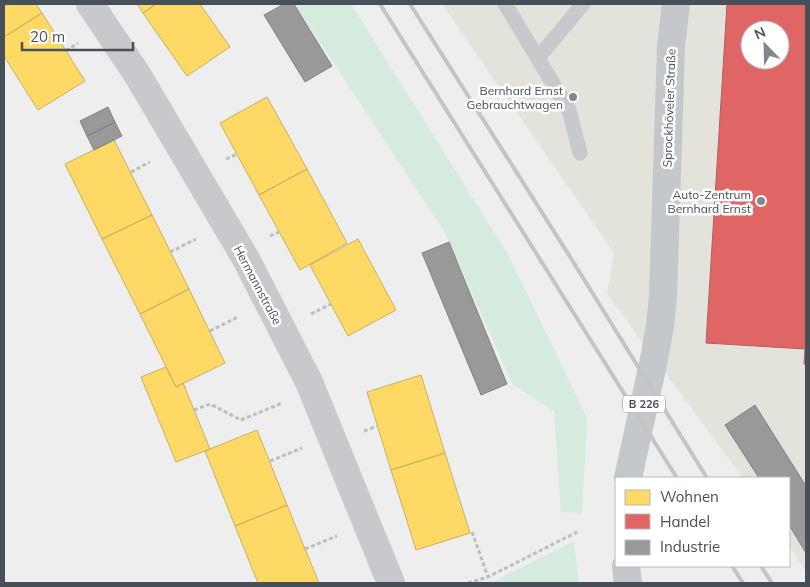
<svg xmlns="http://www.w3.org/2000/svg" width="810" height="587" font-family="Mulish,sans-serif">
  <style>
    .commercial { fill: #e3e2db; fill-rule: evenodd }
    .green { fill: #d5ebde }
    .homes { fill: #ffd966; stroke: #c8b062 }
    .shops { fill: #e06666; stroke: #b25f62; fill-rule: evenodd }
    .industry { fill: #999; stroke: #808386 }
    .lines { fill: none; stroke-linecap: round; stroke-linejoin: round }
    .path { stroke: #b7c1be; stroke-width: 3; stroke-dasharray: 4 2.5; stroke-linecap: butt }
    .service { stroke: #c8c9cc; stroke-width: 15 }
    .minor { stroke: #c8c9cc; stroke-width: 28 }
    .primary { stroke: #c5c8ca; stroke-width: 28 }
    .rail { stroke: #c3c4c6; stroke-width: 4 }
    .poi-dot { fill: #81878c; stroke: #fff; stroke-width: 2 }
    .labels { text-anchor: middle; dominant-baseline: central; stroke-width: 5; stroke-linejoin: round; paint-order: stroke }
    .shield { fill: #fff; stroke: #7e848a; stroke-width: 1 }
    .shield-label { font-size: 11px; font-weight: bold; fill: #474f58 }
    .poi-label { font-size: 12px; fill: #474f58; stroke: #fff; text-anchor: end }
    .street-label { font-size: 12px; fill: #474f58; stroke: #fff }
  </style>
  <rect width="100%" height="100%" fill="#eee"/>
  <path class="commercial" d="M442,4H806V572L789,545V478H743L638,336L607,294L614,253ZM750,30H780V60H750Z"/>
  <path class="green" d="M295,4H351L509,256L587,418L582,513L561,512L554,411L513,385L444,231Z
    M574,541L579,583H488H490Z"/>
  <path class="homes" d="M4,4H36L42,13L4,37Z
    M137,4H156L143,13Z
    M156,4H200L230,47L187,76L143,13Z
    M42,13L85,81L38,110L4,56V37Z
    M267,97L307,169L259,195L220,123Z
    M114,140L152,215L102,239L65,164Z
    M307,169L347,243L300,270L259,195Z
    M152,215L189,289L140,314L102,239Z
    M358,239L396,310L348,336L310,265Z
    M189,289L225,363L176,387L140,314Z
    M166,367L176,387L183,383L210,449L176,462L141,377Z
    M421,375L445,453L391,470L367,392Z
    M257,430L287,505L235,526L205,451Z
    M445,453L470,533L416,550L391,470Z
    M287,505L319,583H258L235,526Z"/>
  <path class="shops" d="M727,4H806V364H804L805,349L706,343ZM750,30H780V60H750Z"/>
  <path class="industry" d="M284,4H294L332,66L305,82L264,15Z
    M108,107L115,122L87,136L80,121Z
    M115,122L122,136L94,150L87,136Z
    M449,242L507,384L481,395L422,253Z
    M755,405L806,486V553L789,525V478H759L725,425Z"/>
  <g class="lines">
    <path class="path" d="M66,51L78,43
      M226,159L237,154
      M131,172L150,162
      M270,236L279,232
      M170,252L196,239
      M311,314L331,304
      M210,331L238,317
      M194,410L210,404L241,420L282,403
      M364,431L377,426
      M270,461L302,448
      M472,532L488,577
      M305,549L337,536
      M468,583L488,577L579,531"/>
    <path class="service" d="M505,4L569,110L580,153
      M538,58L583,4"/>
    <path class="minor" d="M90,4L137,74L246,259L309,382L391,583"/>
    <path class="primary" d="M628,478L653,364L660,326L663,297L671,46L676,4
      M626,566L628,583"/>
    <path class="rail" d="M380,4L677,478
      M410,4L572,260L707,478
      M732,566L743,583
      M761,566L772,583"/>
  </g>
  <g class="poi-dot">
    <circle cx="573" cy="97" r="5"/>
    <circle cx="761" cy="201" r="5"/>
  </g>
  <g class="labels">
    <rect class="shield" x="623" y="395.5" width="42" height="17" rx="4"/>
    <g class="shield-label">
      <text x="644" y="404">B 226</text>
    </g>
    <g class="poi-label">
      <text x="563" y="90">Bernhard Ernst<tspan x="563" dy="14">Gebrauchtwagen</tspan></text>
      <text x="751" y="194">Auto-Zentrum<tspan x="751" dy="14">Bernhard Ernst</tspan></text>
    </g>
    <g class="street-label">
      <text transform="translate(669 108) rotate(-88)">Sprockhöveler Straße</text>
      <text transform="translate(258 285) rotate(62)">Hermannstraße</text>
    </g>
  </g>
  <rect width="810" height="587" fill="none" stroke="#474f58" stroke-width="10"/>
  <rect x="615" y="477" width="175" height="90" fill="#ffffff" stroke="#b5b9bc"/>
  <rect x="625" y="490" width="25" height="15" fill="#ffd966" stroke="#b5b9bc"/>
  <text x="660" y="502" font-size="15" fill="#474f58">Wohnen</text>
  <rect x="625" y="514" width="25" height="15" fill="#e06666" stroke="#b5b9bc"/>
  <text x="660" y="527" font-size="15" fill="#474f58">Handel</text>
  <rect x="625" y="540" width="25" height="15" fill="#999999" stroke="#b5b9bc"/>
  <text x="660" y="552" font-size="15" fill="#474f58">Industrie</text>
  <g transform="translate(765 45) rotate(337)"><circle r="24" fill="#ffffff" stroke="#b5b9bc"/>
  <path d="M0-4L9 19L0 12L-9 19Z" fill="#81878c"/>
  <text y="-8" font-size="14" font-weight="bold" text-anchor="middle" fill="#474f58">N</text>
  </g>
  <path d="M22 42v8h111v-8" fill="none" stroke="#474f58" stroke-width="2.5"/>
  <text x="30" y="42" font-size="15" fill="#474f58" stroke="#ffffff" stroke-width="4" paint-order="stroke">20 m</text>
</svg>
